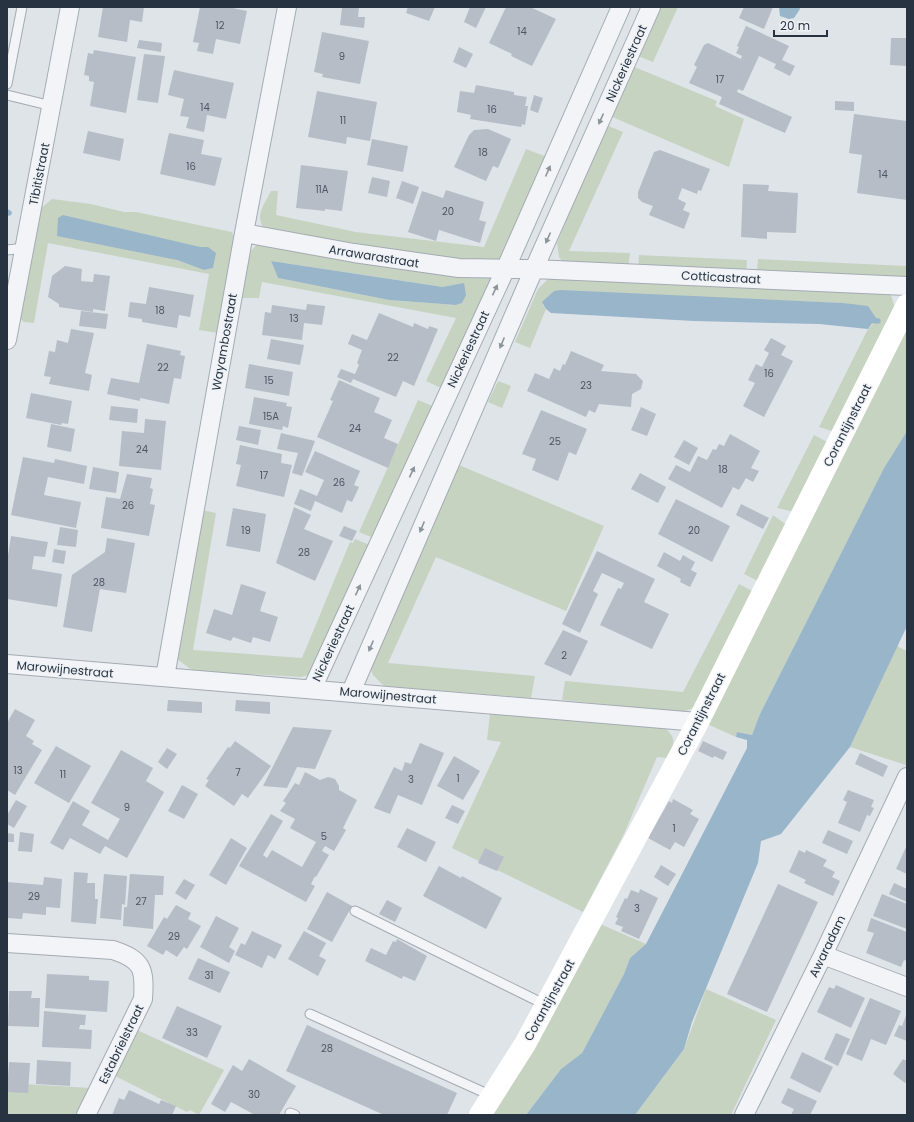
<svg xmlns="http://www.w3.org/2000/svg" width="914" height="1122" font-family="Poppins,sans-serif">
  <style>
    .green { fill: #c6d3c0; fill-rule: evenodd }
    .water { fill: #99b5ca }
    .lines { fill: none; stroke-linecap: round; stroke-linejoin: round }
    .stream { stroke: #99b5ca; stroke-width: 5.5 }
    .building { fill: #b6bdc6 }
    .lane-casing { stroke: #a4abb3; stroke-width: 11 }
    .street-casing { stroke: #a4abb3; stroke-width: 20 }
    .lane { stroke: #f2f4f7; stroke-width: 9 }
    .street { stroke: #f2f4f7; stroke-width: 18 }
    .secondary { stroke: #fff; stroke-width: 22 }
    .oneway { fill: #8c949c }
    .labels { text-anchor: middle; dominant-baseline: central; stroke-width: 3; stroke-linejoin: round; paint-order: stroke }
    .number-label { font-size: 10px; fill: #4b5662 }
    .street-label { font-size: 12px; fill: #273340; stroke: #eef2f6 }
  </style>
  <rect width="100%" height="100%" fill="#dfe4e9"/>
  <path class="green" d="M660,7H678L653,62L638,56Z
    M632,66L717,101L715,106L744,119L729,167L610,116Z
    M606,125L623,132L569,251L630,253L628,269L564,263L559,257L557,243Z
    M526,149L547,157L503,256L488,267L265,230C254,216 264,205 271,191H278L276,215L356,232L484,247Z
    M52,199L91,204L124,212H136L232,232L236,244L218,333L199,330L209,274L48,243L34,323L24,322L18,317L40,209ZM200,247H208L213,268L204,270L177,260Z
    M259,242L490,276L492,280L443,389L426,381L456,318L262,282L259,298H239L251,251ZM271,261L443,287L462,303L456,305L389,300L278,278Z
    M639,255L747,260L746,275L638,269Z
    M758,259L907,266V277L897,281L761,274L757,270Z
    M553,274L888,292L891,295L895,309L835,432L819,427L868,329L873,324L843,303L554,291L543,305L546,309L530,348L515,342L538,289Z
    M907,321V431L884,468L760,714L752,735L738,732L736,737L707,724Z
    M498,381L511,386L502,408L488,402Z
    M418,400L435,407L376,539L359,532Z
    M814,435L829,443L795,512L777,508Z
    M459,465L604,526L566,611L436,557L388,663L535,676L531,698L384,686L373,675L370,667Z
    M202,510L216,513L193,650L302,658L350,542L353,543L355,539L370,545L314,670L308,675L301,677L197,671L189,668L176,658Z
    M773,515L788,526L760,582L744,574Z
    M739,584L756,593L696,705L691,709L682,712L562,700L565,681L683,692Z
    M897,646L907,651L906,765L850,747Z
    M490,714L664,728C677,736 675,747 667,758L657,757L623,836L583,912L452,848L501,742L487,740Z
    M598,923L646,944L630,958L624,974L582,1053L561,1069L526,1115H487Z
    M706,989L776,1020L731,1115H635L684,1049Z
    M137,1030L224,1070L199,1115L190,1110L187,1112L113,1075Z
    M7,1083L91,1088L76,1115H7Z"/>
  <path class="water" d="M779,7H799L800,9L794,18L789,19L780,16Z
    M63,215L200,247H208L216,253L213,268L204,270L177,260L57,236L58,218Z
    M271,261L443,287L464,283L466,295L462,303L456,305L389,300L278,278Z
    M561,290L843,303L868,306L876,318L868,329L819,324L694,321L551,313L546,309L542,302L554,291Z
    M907,431V626L850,747L781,834L761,841L758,863L692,1022L684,1049L635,1115H526L561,1069L582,1053L624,974L630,958L646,944L747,748V740L736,737L737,732L752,735L760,714L884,468Z"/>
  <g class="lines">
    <path class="stream" d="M7,212L9,213
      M868,320L878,321"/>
  </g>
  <path class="building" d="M103,7H144L142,22L130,20L127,42L98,37Z
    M200,7H228L247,11L240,44L216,39L213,54L197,51L199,43L193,42Z
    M342,7H359L358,17H365L364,28L340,25Z
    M408,7H435L429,21L406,13Z
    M470,7H486L476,28L464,22Z
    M506,7H530L556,19L532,66L511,56L512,54L489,43Z
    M744,7H773L764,29L739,18Z
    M746,26L789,46L782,60L795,66L790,76L774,68L776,64L759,56L743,91L738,89L737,92L792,117L785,133L719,104L722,97L689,83L697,67L694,65L704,45L708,43L741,59L742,56L736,53L739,47L737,46Z
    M322,32L369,41L360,84L322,77L323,74L314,72Z
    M891,38H907V66L890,65Z
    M139,40L162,43L161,52L137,48Z
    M459,47L473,54L466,68L453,62Z
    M94,50L136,57L126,113L90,106L94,82L89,81V76L84,75L88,53L93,54Z
    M144,54L165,56L158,103L137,100Z
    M174,70L234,83L226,119L207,115L204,132L186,128L189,117L180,116L184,99L168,95Z
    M476,85L514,92V95L527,97L525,106H528L525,125L522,124L521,127L470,119L471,115L457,112L460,91L474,93Z
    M317,91L377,102L370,141L347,137L346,144L308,137Z
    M534,95L543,98L538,113L530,110Z
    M835,101L854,102V111L835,110Z
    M854,114L907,121V200L857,193L862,155L849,153Z
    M488,129L511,139L498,168L493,166L486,181L454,167L469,135L474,130Z
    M88,131L124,139L120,161L83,153Z
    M169,133L204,140L201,154L222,158L215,186L160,174Z
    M372,139L408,146L403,172L367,165Z
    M660,150L710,169L701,191L698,190L697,194L682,188L678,199L686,203L683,210L690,213L684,229L649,215L653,206L642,202L638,198V192L654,152Z
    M301,165L348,171L342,211L325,209V211L296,208Z
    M372,177L390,181L387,197L368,193Z
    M402,181L419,187L413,204L396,198Z
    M743,184L769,185L768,191L798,193L796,233L767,232V239L741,237Z
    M446,190L484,202L479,220L486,222L480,243L439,230L436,241L408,232L422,191L443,198Z
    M65,266L82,269L81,281L93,282L94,274L110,276L105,311L93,309V312L59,307V304L48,297L52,276Z
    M149,287L194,295L190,317L179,315L177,328L142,322V319L128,317L130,302L146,304Z
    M307,304L325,306L322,325L304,323L302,340L262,335L265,312L271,313L272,305L306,310Z
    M81,311L108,314L106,329L79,326Z
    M379,313L413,327L414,323L428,329L429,326L438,329L414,386L403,381L396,397L353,379L351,383L337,377L341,369L355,374L359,365L357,363L362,350L348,344L352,334L367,340Z
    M71,329L94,333L85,373L92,375L89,391L49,384L51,377L44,376L49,351L55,352L57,340L68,343Z
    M771,338L786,346L781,355L793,361L764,417L743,406L755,383L748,380L756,364L762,367L769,353L764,350Z
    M271,339L304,345L300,365L267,359Z
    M147,344L181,351L180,355L185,356L181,379L174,378L169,404L140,398V401L107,394L111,378L139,383Z
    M571,351L604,365L601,371L636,374L643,381L641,389L632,394L631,407L599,404L595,413L589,410L586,417L527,391L535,373L549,379L554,368L560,371L563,364L565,365Z
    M249,364L293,372L289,396L245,388Z
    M339,380L380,398L374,412L392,420L384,438L398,444L388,468L317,437L333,401L330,400Z
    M31,393L72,401L68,424L62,423L61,425L26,418Z
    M254,397L287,403L286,406L292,407L288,428L283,426L282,430L249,424Z
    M111,406L138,409L137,423L109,420Z
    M641,407L656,414L647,436L631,430Z
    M541,410L587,429L576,455L569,452L558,481L532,470L536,459L522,454Z
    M145,419L166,421L161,470L119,466L122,431L144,433Z
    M51,424L75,429L71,452L47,447Z
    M239,426L261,430L258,445L236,440Z
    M281,433L315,441L302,476L292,473L298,453L277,449Z
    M730,434L760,451L751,468L759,471L753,482L746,478L739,490L733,487L722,508L668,479L676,465L690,472L698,456L707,460L713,449L716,450L719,444L724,446Z
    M684,440L698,448L689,465L674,457Z
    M240,445L282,454L281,463L292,465L284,497L236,486L241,465L236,464Z
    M315,451L360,471L354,485L359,487L352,502L347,500L342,513L315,501L311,511L294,504L300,489L317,496L324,480L305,472Z
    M23,457L54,463L55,459L87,466L84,484L48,477L44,495L81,502L76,528L11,515Z
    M93,467L119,472L116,493L89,489Z
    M640,473L666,487L658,503L631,489Z
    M127,474L152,478L150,488L153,489L150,504L155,505L149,536L101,528L106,497L120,499Z
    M676,499L730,526L712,562L658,534Z
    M741,504L769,518L763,529L736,515Z
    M294,507L311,515L304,529L333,541L315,581L276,563Z
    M233,508L266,514L260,552L226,546Z
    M344,526L357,531L352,541L339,536Z
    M60,527L78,530L76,547L57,545Z
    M11,536L48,542L45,557L34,556L32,569L62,574L57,607L7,599V562Z
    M107,538L135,543L126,593L100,589L92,632L63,627L72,575L105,552Z
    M54,549L66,551L64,564L52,562Z
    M597,551L655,579L644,602L669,614L652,649L600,625L618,588L621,589L624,583L602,573L593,591L598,594L580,633L562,624Z
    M664,552L680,561L683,555L695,562L691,570L697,573L690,587L680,582L681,579L657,566Z
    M241,584L266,592L260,611L278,617L270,642L253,637L251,643L233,637L231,641L206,633L214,609L232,615Z
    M563,630L588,641L571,676L544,664Z
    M168,700L202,702V713L167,711Z
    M236,700L270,702V714L235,711Z
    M15,709L35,720L26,736L34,741L32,744L42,750L15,795L7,790V723Z
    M293,727L332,730L315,769L297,767L287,788L263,786Z
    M235,741L271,766L248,798L242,794L234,806L205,786L209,780L206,779L228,747L230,748Z
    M703,741L727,752L723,760L714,756L713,758L698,751Z
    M420,743L444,753L422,805L398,795L390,814L374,808L394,767L402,771L405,762L411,764Z
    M56,746L91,766L69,803L34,783Z
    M167,748L177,754L167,769L158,762Z
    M121,750L153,768L146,781L164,792L127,858L105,846L100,854L70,838L63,850L50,843L73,801L90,811L82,825L108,840L120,819L91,803Z
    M860,753L888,766L883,777L855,764Z
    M454,756L480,771L463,800L437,786Z
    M305,772L320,780L328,777L335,779L339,786V790L357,800L343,828L346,830L334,851L325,846L322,851L329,855L316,877L315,876L311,884L315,886L306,902L239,866L271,814L283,821L263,855L267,858L272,850L302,867L316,842L290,828L295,819L280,811L286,803L283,801L295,783L299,785Z
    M182,785L198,794L184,819L168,811Z
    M848,790L874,800L871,807L874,808L870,816L867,815L860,832L838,823L847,802L843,800Z
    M673,799L693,810L690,814L699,819L684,847L675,842L670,850L648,838L669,801L672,803Z
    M16,800L27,806L14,828L7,824V815Z
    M452,805L465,811L458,824L445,818Z
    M407,828L436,842L426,862L397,847Z
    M828,830L853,841L847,854L822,843Z
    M20,832L34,834L32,852L18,851Z
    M7,833L14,834V842H7Z
    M231,838L247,848L226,885L209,875Z
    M906,847H907V874L896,869Z
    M485,848L504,857L497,871L478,863Z
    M799,850L805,853L806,850L827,860L823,866L835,872L832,877L840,881L833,896L804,883L806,880L789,872Z
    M661,865L676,874L668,886L654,877Z
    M439,866L461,878L462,876L502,898L486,929L423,896Z
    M74,872L88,873L87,883H95V899H98L96,924L71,922Z
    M104,874L127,876L125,905L122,904L121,920L100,918Z
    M130,874L164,876L163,895H155L153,929L123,926L124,907H127Z
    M44,877L62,879L60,908L46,907V915L23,913L22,919L7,918V882L43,885Z
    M184,879L195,885L186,900L175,893Z
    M894,883L907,889V902L889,894Z
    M778,884L818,902L767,1012L727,994Z
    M640,889L658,898L639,939L621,931L623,927L615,924L618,918L616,917L625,898L627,899L631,890L639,893Z
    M327,892L352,906L332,942L307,929Z
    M882,894L907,904V929L873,916Z
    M387,900L402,908L395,922L379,914Z
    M176,905L191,913L188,919L201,926L187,949L184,947L177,957L166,950L163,955L147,946L164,917L167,919Z
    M216,916L239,928L229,947L235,951L229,963L200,947Z
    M871,918L907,932V961L904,960L901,967L866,953L874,933L867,931Z
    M252,931L282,945L275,959L268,955L262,968L235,955L241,943L245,945Z
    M304,931L326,943L319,956L326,960L318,976L288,959Z
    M397,939L427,956L415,981L403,976L402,979L365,961L371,948L386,955L393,941L396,942Z
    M198,958L230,972L220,993L188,979Z
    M47,974L89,976V980L109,981L107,1012L45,1008Z
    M836,985L865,998L851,1028L817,1012L829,987L834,989Z
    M9,991H32L31,998H40L39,1027L8,1026Z
    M870,998L901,1011L886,1045L871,1039L862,1061L846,1054Z
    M177,1006L222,1026L207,1058L162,1038Z
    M44,1011L86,1015L85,1025H80L79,1029L92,1030L91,1049L42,1047Z
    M907,1013V1041L894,1036L899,1025L902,1026Z
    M307,1025L457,1093L447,1115H384L286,1071Z
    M836,1033L850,1039L838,1066L824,1059Z
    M802,1052L833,1067L820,1093L790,1078Z
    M249,1059L296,1086L279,1115H255L231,1102L225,1112L211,1104L233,1065L242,1071Z
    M903,1059L907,1061V1080L905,1083L893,1074Z
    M37,1060L71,1062L70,1086L36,1084Z
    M9,1062L30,1063L28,1093L7,1092Z
    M788,1088L817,1101L810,1115H791L794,1109L781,1103Z
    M129,1090L159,1104L161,1100L176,1106L172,1115H112L119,1098L124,1100Z"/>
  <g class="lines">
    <g class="lane-casing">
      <path id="lane" d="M7,84L22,7
        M7,95L52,106
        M7,250L25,248
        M355,911L546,1005
        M310,1014L492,1096
        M290,1113L295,1115"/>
    </g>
    <g class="street-casing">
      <path id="street" d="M244,233L354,253L459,268L534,269L907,286
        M7,340L70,7
        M7,664L698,722
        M165,677L244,233L287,7
        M312,689L505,270L621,7
        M351,692L534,269L651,7
        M7,943L113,950C143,960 145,969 143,999L86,1115
        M823,955L907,987
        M744,1115L823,955L907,777"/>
    </g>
    <use href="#lane" class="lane"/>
    <use href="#street" class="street"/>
    <path class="secondary" d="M480,1115L525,1044L698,722L907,305"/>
  </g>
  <defs><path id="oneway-solid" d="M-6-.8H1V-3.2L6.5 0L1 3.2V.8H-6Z"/></defs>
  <g class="oneway">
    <use href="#oneway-solid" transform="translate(601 119) rotate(114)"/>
    <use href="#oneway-solid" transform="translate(548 171) rotate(-66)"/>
    <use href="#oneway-solid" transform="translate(548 238) rotate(114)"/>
    <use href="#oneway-solid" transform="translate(495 290) rotate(-65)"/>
    <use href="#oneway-solid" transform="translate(502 343) rotate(113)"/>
    <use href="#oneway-solid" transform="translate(412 472) rotate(-65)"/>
    <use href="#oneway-solid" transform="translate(422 527) rotate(113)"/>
    <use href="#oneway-solid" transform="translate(358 590) rotate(-65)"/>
    <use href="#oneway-solid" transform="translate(371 646) rotate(113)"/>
  </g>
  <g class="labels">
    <g class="number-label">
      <text x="220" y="25">12</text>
      <text x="522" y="31">14</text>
      <text x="342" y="56">9</text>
      <text x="720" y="79">17</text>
      <text x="205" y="107">14</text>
      <text x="492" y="109">16</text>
      <text x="343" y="120">11</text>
      <text x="483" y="152">18</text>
      <text x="191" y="166">16</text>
      <text x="883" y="174">14</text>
      <text x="322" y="189">11A</text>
      <text x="448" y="211">20</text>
      <text x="160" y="310">18</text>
      <text x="294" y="318">13</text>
      <text x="393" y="357">22</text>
      <text x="163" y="367">22</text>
      <text x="769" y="373">16</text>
      <text x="269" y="380">15</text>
      <text x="586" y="385">23</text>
      <text x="271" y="416">15A</text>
      <text x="355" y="428">24</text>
      <text x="555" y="441">25</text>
      <text x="142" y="449">24</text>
      <text x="723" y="469">18</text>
      <text x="264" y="475">17</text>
      <text x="339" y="482">26</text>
      <text x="128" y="505">26</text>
      <text x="246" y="530">19</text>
      <text x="694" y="530">20</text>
      <text x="304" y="552">28</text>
      <text x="99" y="582">28</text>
      <text x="564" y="655">2</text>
      <text x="18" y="770">13</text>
      <text x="238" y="772">7</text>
      <text x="63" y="774">11</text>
      <text x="458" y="778">1</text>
      <text x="411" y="779">3</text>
      <text x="127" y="807">9</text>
      <text x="674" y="828">1</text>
      <text x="324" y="836">5</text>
      <text x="34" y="896">29</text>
      <text x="141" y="901">27</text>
      <text x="637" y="908">3</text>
      <text x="174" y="936">29</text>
      <text x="209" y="975">31</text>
      <text x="192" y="1032">33</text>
      <text x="327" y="1048">28</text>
      <text x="254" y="1094">30</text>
    </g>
    <g class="street-label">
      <text transform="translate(626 63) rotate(-66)">Nickeriestraat</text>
      <text transform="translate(39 174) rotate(-79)">Tibitistraat</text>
      <text transform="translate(374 256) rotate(9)">Arrawarastraat</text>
      <text transform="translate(721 277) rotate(3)">Cotticastraat</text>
      <text transform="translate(224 342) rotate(-80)">Wayambostraat</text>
      <text transform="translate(468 349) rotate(-65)">Nickeriestraat</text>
      <text transform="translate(847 425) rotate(-63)">Corantijnstraat</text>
      <text transform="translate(333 643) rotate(-65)">Nickeriestraat</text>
      <text transform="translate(65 669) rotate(5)">Marowijnestraat</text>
      <text transform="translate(388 695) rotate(5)">Marowijnestraat</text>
      <text transform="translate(701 714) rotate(-63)">Corantijnstraat</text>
      <text transform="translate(827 946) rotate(-64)">Awaradam</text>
      <text transform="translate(549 1000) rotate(-61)">Corantijnstraat</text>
      <text transform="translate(121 1044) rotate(-64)">Estabrielstraat</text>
    </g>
  </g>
  <rect width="914" height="1122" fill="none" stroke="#273340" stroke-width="16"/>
  <path d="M774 30v6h53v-6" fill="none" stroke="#273340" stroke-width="2"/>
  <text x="780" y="30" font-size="12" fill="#273340" stroke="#eef2f6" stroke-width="3" paint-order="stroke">20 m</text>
</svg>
